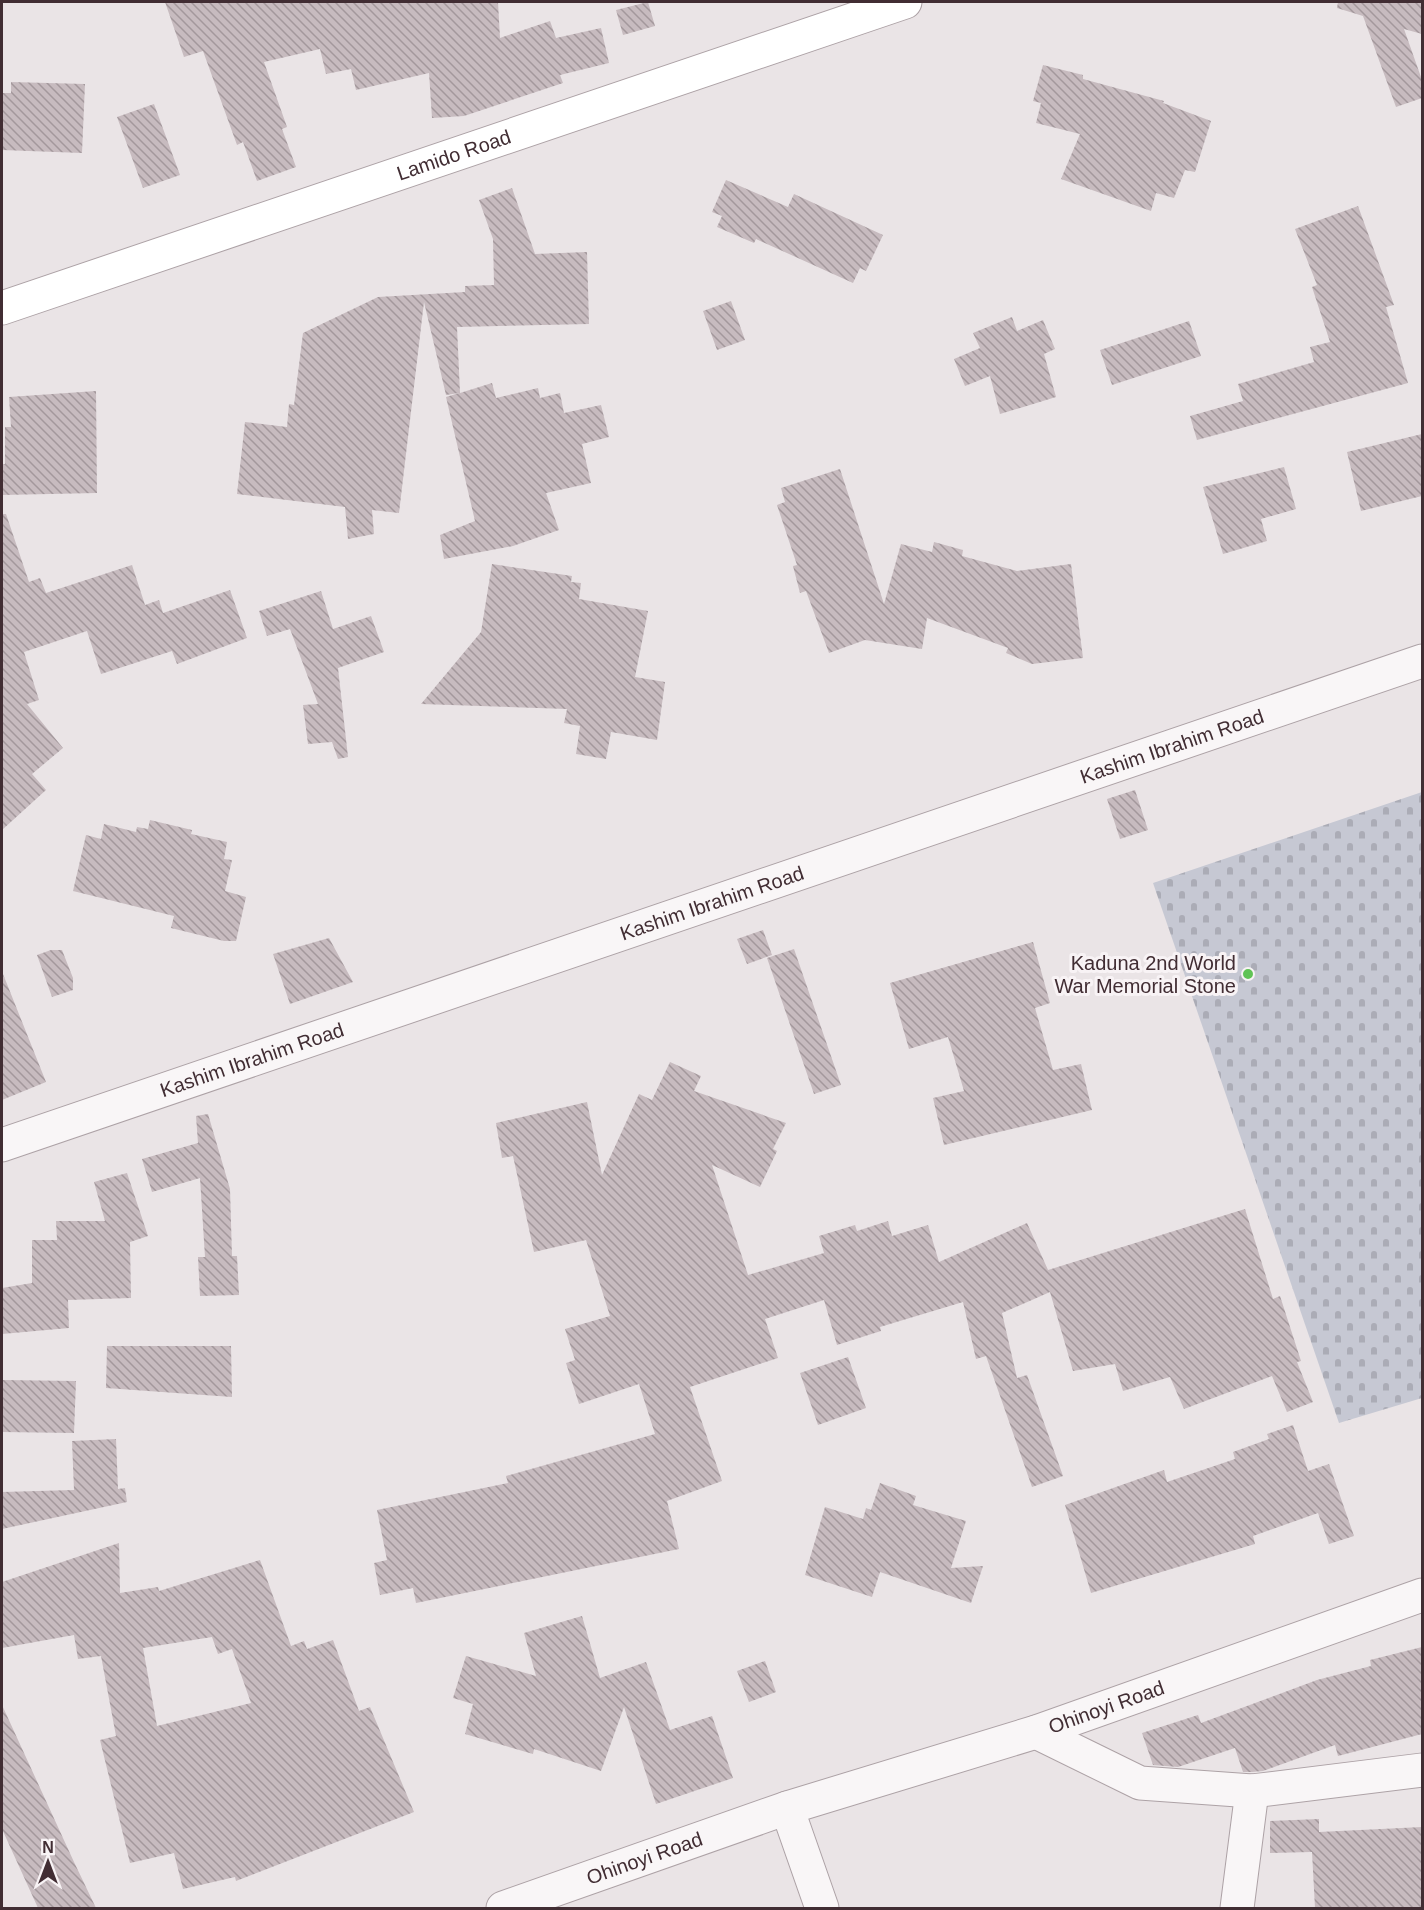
<svg xmlns="http://www.w3.org/2000/svg" width="1424" height="1910" font-family="Helvetica,sans-serif">
  <style>
    .cemetery { fill: url(#cemetery-stones) }
    .building { fill: url(#building-back-hatch); fill-rule: evenodd }
    .lines { fill: none; stroke-linecap: round; stroke-linejoin: round }
    .street-casing { stroke: #ada2a6; stroke-width: 35 }
    .secondary-casing { stroke: #ada2a6; stroke-width: 35 }
    .street { stroke: #f9f6f7; stroke-width: 33 }
    .secondary { stroke: #fff; stroke-width: 33 }
    .poi-dot { fill: #60c355; stroke: #f8f3f5; stroke-width: 2 }
    .labels { text-anchor: middle; dominant-baseline: central; stroke-width: 6; stroke-linejoin: round; paint-order: stroke }
    .street-label { font-size: 20px; fill: #412d33; stroke: #f8f3f5 }
    .poi-label { font-size: 20px; fill: #412d33; stroke: #f8f3f5; text-anchor: end }
  </style>
  <defs>
    <pattern id="cemetery-stones" width="16" height="16" patternUnits="userSpaceOnUse" patternTransform="scale(1.5)"><rect width="16" height="16" fill="#c6c8d3"/><path d="M2 7V4a2 2 0 0 1 4 0v3zM10 15v-3a2 2 0 0 1 4 0v3z" fill="#abacb6"/></pattern>
    <pattern id="building-back-hatch" width="6" height="6" patternUnits="userSpaceOnUse" patternTransform="scale(1.5)"><rect width="6" height="6" fill="#c7bbbf"/><path d="M-1 5l2 2M0 0l6 6M5-1l2 2" fill="none" stroke="#a3989c"/></pattern>
  </defs>
  <rect width="100%" height="100%" fill="#eae4e6"/>
  <path class="cemetery" d="M1422,792V1398L1339,1423L1153,883Z"/>
  <path class="building" d="M165,2H498L500,38L550,21L556,38L601,28L609,63L560,75L563,83L464,116L432,118L429,73L356,90L351,69L326,74L320,49L264,62L287,127L282,129L296,167L257,181L243,142L237,145L203,51L184,57Z
    M648,2L655,26L623,35L616,10Z
    M1338,2H1422V34L1404,29L1422,80V98L1396,107L1363,16L1337,8Z
    M1043,65L1083,75V79L1164,101L1163,103L1211,121L1195,172L1185,170L1174,198L1156,193L1151,211L1061,179L1080,134L1036,123L1041,103L1033,101Z
    M11,82L85,84L82,153L2,150V93H11Z
    M154,104L180,175L143,188L117,117Z
    M726,180L788,207L794,194L883,235L866,271L860,268L853,283L756,239L754,243L717,227L722,216L712,212Z
    M512,188L535,254L587,252L589,324L457,327L460,393L492,383L496,398L538,388L540,398L560,393L564,413L601,405L609,437L582,444L591,483L546,493L559,530L513,546L444,559L440,535L475,521L446,397L459,393L446,395L424,302L399,513L372,510L374,534L348,539L345,507L237,494L245,422L287,427L289,404L294,405L303,333L378,297L465,292V286L494,285L493,239L479,200Z
    M1358,206L1394,305L1386,307L1408,383L1197,440L1190,416L1243,401L1238,384L1314,362L1310,347L1330,342L1312,287L1317,285L1295,229Z
    M731,301L745,340L717,350L703,311Z
    M1012,317L1017,331L1043,320L1055,349L1044,354L1056,397L1000,414L990,376L965,386L954,359L980,348L973,333Z
    M1189,321L1201,356L1112,385L1100,350Z
    M96,391L97,493L2,495V464H5V427H11L9,397Z
    M1422,434V496L1361,511L1347,452Z
    M1284,467L1296,509L1261,519L1267,541L1223,554L1203,487Z
    M840,469L884,604L901,544L932,552L934,542L963,550L962,556L1017,571L1071,564L1083,658L1032,664L1006,653L1008,648L927,618L922,649L865,640L829,653L806,591L800,593L793,566L797,565L777,505L785,502L781,488Z
    M2,514H6L29,582L40,578L46,593L132,565L145,605L159,600L163,613L230,590L247,638L177,664L172,651L101,674L87,631L24,652L39,700L27,704L63,748L32,774L46,790L2,830Z
    M492,564L572,576L571,582L581,583L579,599L648,611L635,677L665,682L657,740L611,732L606,759L576,754L580,726L564,723L567,709L421,704L481,632Z
    M321,591L333,629L371,616L384,652L338,668L348,757L338,759L332,742L308,744L303,705L318,704L290,629L267,636L259,611Z
    M1135,790L1148,830L1120,839L1107,799Z
    M150,820L192,830L191,834L227,842L224,859L232,860L225,891L246,897L236,941H224L171,928L174,916L73,891L86,835L101,839L104,824L136,832L137,827L148,829Z
    M763,930L772,955L747,964L737,939Z
    M329,938L353,982L290,1004L273,954Z
    M1033,942L1050,1003L1035,1008L1053,1070L1081,1064L1092,1110L944,1145L933,1098L964,1091L948,1037L909,1049L890,983Z
    M794,949L841,1085L814,1094L767,958Z
    M51,950H62L73,978V990L52,997L37,955Z
    M3,974L46,1082L2,1100V975Z
    M670,1062L701,1076L694,1091L786,1123L773,1149L777,1151L760,1187L712,1165L748,1275L824,1253L819,1236L855,1225L857,1231L888,1221L892,1236L928,1225L939,1262L1027,1223L1048,1270L1245,1209L1273,1299L1280,1296L1301,1361L1297,1362L1313,1402L1287,1412L1272,1376L1184,1409L1170,1377L1123,1391L1115,1364L1073,1371L1050,1292L1002,1313L1017,1378L1027,1375L1063,1476L1032,1487L986,1356L976,1359L963,1302L880,1327L881,1331L837,1345L824,1300L765,1319L778,1358L690,1387L722,1481L667,1501L679,1549L416,1603L413,1588L380,1595L374,1563L387,1560L377,1510L508,1483L506,1476L655,1434L639,1384L579,1404L566,1363L575,1360L565,1329L610,1316L586,1240L534,1252L513,1156L502,1158L496,1123L587,1102L602,1175L639,1094L652,1100Z
    M208,1114L230,1189L232,1256H237L239,1295L200,1296L198,1257H205L200,1178L152,1192L142,1159L198,1143L196,1116Z
    M127,1173L148,1236L130,1242L131,1298L68,1300L69,1328L2,1334V1288L32,1283V1240H57L56,1221H105L94,1182Z
    M107,1346H231L232,1397L106,1388Z
    M848,1357L866,1408L818,1425L800,1373Z
    M2,1380L76,1381L74,1433L2,1432Z
    M1293,1425L1308,1471L1329,1464L1354,1536L1329,1544L1318,1513L1253,1536L1255,1544L1091,1593L1065,1505L1164,1470L1167,1482L1235,1459L1233,1452L1269,1439L1267,1434Z
    M116,1439L118,1489L125,1488L127,1502L2,1529V1492L74,1490L72,1441Z
    M880,1483L916,1496L913,1505L966,1521L951,1568L983,1566L971,1603L880,1572L872,1597L805,1575L825,1507L863,1519L866,1508L871,1510Z
    M119,1543L120,1593L158,1587L159,1591L260,1560L291,1646L304,1641L307,1649L333,1640L359,1711L370,1707L414,1812L236,1881L235,1877L183,1889L174,1853L130,1863L100,1740L116,1736L101,1656L78,1659L74,1635L2,1648V1582ZM212,1637L218,1654L232,1649L251,1703L157,1726L143,1648Z
    M582,1616L600,1678L646,1662L670,1730L712,1716L733,1778L656,1804L624,1707L601,1771L534,1749L533,1754L465,1734L473,1704L453,1698L466,1656L536,1676L524,1633Z
    M1422,1647V1734L1338,1756L1335,1745L1263,1771L1252,1772H1243L1235,1748L1178,1767L1153,1765L1142,1733L1198,1715L1201,1723L1317,1680L1371,1666L1370,1660Z
    M765,1661L776,1692L749,1702L737,1671Z
    M2,1705L74,1862L96,1908H38L2,1829Z
    M1319,1819V1832L1422,1827V1908H1315L1312,1852L1270,1853V1821Z"/>
  <g class="lines">
    <g class="street-casing">
      <g id="street">
        <path id="s1" d="M2,1145L1422,661"/>
        <path d="M1036,1732L1140,1783L1252,1791L1422,1770"/>
        <path d="M787,1808L822,1908"/>
        <path id="s2" d="M503,1908L787,1808L1036,1732L1422,1595"/>
        <path d="M1237,1908L1252,1791"/>
      </g>
    </g>
    <g class="secondary-casing">
      <g id="secondary">
        <path id="s3" d="M2,308L905,2"/>
      </g>
    </g>
    <use href="#street" class="street"/>
    <use href="#secondary" class="secondary"/>
  </g>
  <circle class="poi-dot" cx="1248" cy="974" r="6"/>
  <g class="labels">
    <g class="street-label">
      <text stroke="none"><textPath href="#s3" startOffset="477">Lamido Road</textPath></text>
      <text stroke="none"><textPath href="#s1" startOffset="1236">Kashim Ibrahim Road</textPath></text>
      <text stroke="none"><textPath href="#s1" startOffset="750">Kashim Ibrahim Road</textPath></text>
      <text stroke="none"><textPath href="#s1" startOffset="264">Kashim Ibrahim Road</textPath></text>
      <text stroke="none"><textPath href="#s2" startOffset="636">Ohinoyi Road</textPath></text>
      <text stroke="none"><textPath href="#s2" startOffset="150">Ohinoyi Road</textPath></text>
    </g>
    <g class="poi-label">
      <text x="1236" y="963">Kaduna 2nd World<tspan x="1236" dy="23">War Memorial Stone</tspan></text>
    </g>
  </g>
  <rect width="1424" height="1910" fill="none" stroke="#412d33" stroke-width="6"/>
  <g transform="translate(48 1862)" stroke="#f8f3f5" stroke-width="4.5" paint-order="stroke">
  <path d="M0-4.5L10 22L0 15L-10 22Z" fill="#412d33"/>
  <text y="-9" font-size="16" font-weight="bold" text-anchor="middle" fill="#412d33">N</text>
  </g>
</svg>
